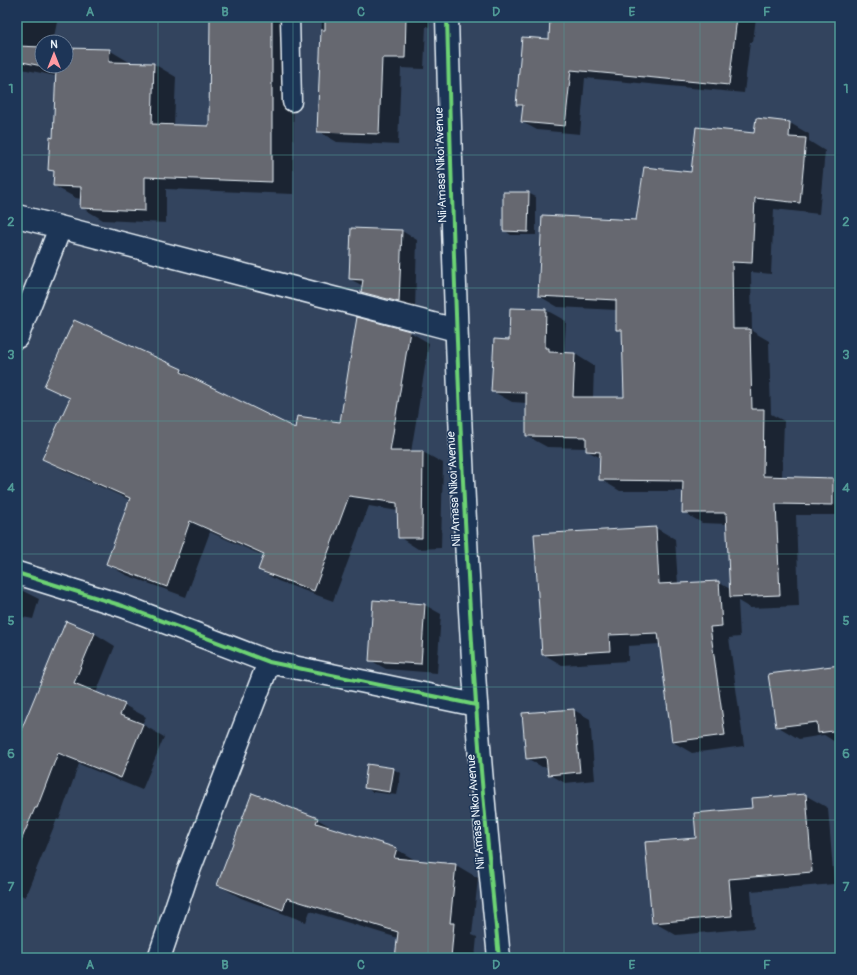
<svg xmlns="http://www.w3.org/2000/svg" width="857" height="975" font-family="Pangolin,sans-serif">
  <style>
    .shadow { fill: #0007 }
    .building { fill: #666870; stroke: #e8f1f8 }
    .lines { fill: none; stroke-linecap: round; stroke-linejoin: round }
    .service-casing { stroke: #e8f1f8; stroke-width: 21 }
    .minor-casing { stroke: #e8f1f8; stroke-width: 25 }
    .tertiary-casing { stroke: #e8f1f8; stroke-width: 25 }
    .service { stroke: #1d3557; stroke-width: 18 }
    .minor { stroke: #1d3557; stroke-width: 22 }
    .tertiary { stroke: #1d3557; stroke-width: 22 }
    .cycleway-casing { stroke: #1d3557; stroke-width: 6 }
    .cycleway { stroke: #6cd273; stroke-width: 4 }
    .grid { fill: none; stroke: #509b97; stroke-width: 1; stroke-opacity: 0.55 }
    .labels { text-anchor: middle; dominant-baseline: central; stroke-width: 3; stroke-linejoin: round; paint-order: stroke }
    .street-label { font-size: 12px; fill: #e8f1f8; stroke: #1d3557 }
    .neatline { fill: none; stroke: #509b97; stroke-width: 1.5 }
    .grid-label { font-size: 13px; text-anchor: middle; font-weight: bold; fill: #509b97 }
  </style>
  <rect width="100%" height="100%" fill="#33445e"/>
  <filter id="ink" filterUnits="userSpaceOnUse"><feTurbulence type="fractalNoise" baseFrequency=".025" numOctaves="2"/><feDisplacementMap in="SourceGraphic" scale="8" xChannelSelector="R" yChannelSelector="G"/><feConvolveMatrix kernelMatrix="1 2 1 2 8 2 1 2 1" color-interpolation-filters="sRGB"/></filter>
  <g filter="url(#ink)">
    <path class="shadow" d="M17,17H58L53,42H42V66H66V49L109,50L131,63L154,64L176,77L174,126L210,127L211,17H294L293,194L166,189V223L103,220L81,207L82,199L76,198L54,186L55,173L50,169L54,139L56,76L17,68Z
      M322,17H430L429,27L426,26L424,69L401,68L398,145L337,142L318,131Z
      M617,17H756L753,42H750L744,93L585,78L580,134L537,130L522,122L523,108L517,104L582,44Z
      M757,119L790,123L809,134V141L825,151L819,214L774,209L771,274L751,272L752,331L769,341L771,414L784,421L782,477L833,479L840,483V515H796L799,606L750,608L738,601L740,637L729,638L744,746L692,753L673,742L660,644L628,646V661L562,665L543,654L656,528L675,539L678,584L718,582L730,589L728,524L702,523L683,512V491H620L600,479L601,458L587,451V448L547,447L527,436V403L512,402L492,391L510,341L511,309L546,310L566,321L564,354H575L594,366L593,398H625L623,333L617,329V310L558,307L539,296L637,221L692,173L755,134Z
      M528,193L536,197V235H511L504,230Z
      M402,231L417,240L415,311L378,301L362,292L363,286L350,279Z
      M410,332L429,343L411,452H423L443,463L441,548L418,549L399,537L398,511L369,506L333,601L278,581L259,570L264,556L210,532L186,597L126,575L107,564L130,500L63,470L44,459L71,399L46,385L181,370L201,381L200,383L296,429L341,424Z
      M17,588L39,599L33,619L17,616Z
      M374,601L425,605L441,614L437,673L386,669L370,660Z
      M94,633L115,646L96,693L124,705L146,717L142,724L164,737L142,790L79,764L59,820L57,819L25,897L17,893V742Z
      M840,666V745L824,735L799,739L777,726Z
      M574,710L590,719L595,780L565,783L549,774L548,767H542L527,758L523,714Z
      M393,769L401,773L397,795L372,792L365,787Z
      M805,795L828,808L834,884L751,891L754,928L676,935L653,922L697,839L753,809Z
      M317,819L338,831L396,849L417,861L456,865L478,878L472,935L477,937L475,958H396L398,938L310,911L306,922L241,898L218,885Z"/>
    <path class="building" d="M210,17H272V182L145,177V211L80,208L81,187L53,186L54,171L48,170L50,137L53,138L56,69L43,66H66V48L110,49L109,62L154,63L152,124L209,126Z
      M325,17L406,18L405,58H382L379,134L317,132L321,30H325Z
      M550,17H737L729,85L571,70L565,126L521,122L523,105H516L522,37L549,39Z
      M17,46L42,47V66L17,61Z
      M756,118L790,122L789,137L806,138L800,203L755,198L752,263L732,262L733,329H750L752,409H764L763,476L833,478V505L776,504L780,595L730,597L726,513H682L683,481L599,480L600,452L586,451V437L526,436V393L491,392L494,339L509,340L510,308L546,309L545,348H549V352L575,353L573,397H624L622,330H616V300L538,296L542,215L636,220L644,167L691,172L696,127L754,133Z
      M503,192H529L528,232L503,231Z
      M351,228L402,230L399,302L361,292L363,280L349,279Z
      M357,317L410,331L390,451H423L422,538H398L397,503L349,496L314,591L258,570L264,554L190,521L167,587L106,564L130,498L42,459L70,398L44,386L74,320L182,369L181,372L295,428L297,416L340,422Z
      M656,527L659,584L719,581L722,626L710,627L725,735L672,742L658,633L609,635L610,651L542,655L534,534Z
      M373,600L425,604L421,664L369,661Z
      M66,621L95,633L74,683L125,704L120,715L143,724L121,778L58,753L37,808H35L17,850V740Z
      M840,665V730L818,733L817,722L776,727L768,674Z
      M574,709L580,772L548,775L546,757L526,759L522,713Z
      M367,764L394,768L390,792L364,788Z
      M252,793L318,818L316,823L397,848L394,858L456,864L450,923H454L451,958H395L398,932L287,898L283,910L217,885Z
      M806,794L812,872L729,879L732,916L652,923L645,842L696,838L694,813L752,808L751,798Z"/>
    <g class="lines">
      <g class="service-casing">
        <path id="service" d="M290,17L292,102"/>
      </g>
      <g class="minor-casing">
        <path id="minor" d="M17,216L456,330
          M17,337L60,228
          M17,573L123,606L269,662L476,705
          M159,958L186,878L269,662"/>
      </g>
      <g class="tertiary-casing">
        <path id="tertiary" d="M447,17C453,246 460,475 476,703C481,788 491,873 499,958"/>
      </g>
      <use href="#service" class="service"/>
      <use href="#minor" class="minor"/>
      <use href="#tertiary" class="tertiary"/>
      <g class="cycleway-casing">
        <path id="cycleway" d="M447,17C453,246 460,475 476,703C481,788 491,873 499,958
          M17,573L123,606L269,662L476,705"/>
      </g>
      <use href="#cycleway" class="cycleway"/>
    </g>
  </g>
  <path class="grid" d="M158,17V958M293,17V958M428,17V958M564,17V958M700,17V958M17,155H840M17,288H840M17,421H840M17,554H840M17,687H840M17,820H840"/>
  <g class="labels">
    <g class="street-label">
      <text transform="translate(441 165) rotate(-92)">Nii Amasa Nikoi Avenue</text>
      <text transform="translate(454 489) rotate(-93)">Nii Amasa Nikoi Avenue</text>
      <text transform="translate(476 812) rotate(-95)">Nii Amasa Nikoi Avenue</text>
    </g>
  </g>
  <rect width="857" height="975" fill="none" stroke="#1d3557" stroke-width="44"/>
  <g transform="translate(54 54)"><circle r="19" fill="#1d3557" stroke="#6e8097"/>
  <path d="M0-3L7 15L0 10L-7 15Z" fill="#ff9aa2"/>
  <text y="-6" font-size="11" font-weight="bold" text-anchor="middle" fill="#e8f1f8">N</text>
  </g>
  <rect x="22" y="22" width="813" height="931" class="neatline"/>
  <g class="grid-label">
    <text x="90" y="16">A</text>
    <text x="225" y="16">B</text>
    <text x="361" y="16">C</text>
    <text x="496" y="16">D</text>
    <text x="632" y="16">E</text>
    <text x="767" y="16">F</text>
    <text x="11" y="93">1</text>
    <text x="846" y="93">1</text>
    <text x="11" y="226">2</text>
    <text x="846" y="226">2</text>
    <text x="11" y="359">3</text>
    <text x="846" y="359">3</text>
    <text x="11" y="492">4</text>
    <text x="846" y="492">4</text>
    <text x="11" y="625">5</text>
    <text x="846" y="625">5</text>
    <text x="11" y="758">6</text>
    <text x="846" y="758">6</text>
    <text x="11" y="891">7</text>
    <text x="846" y="891">7</text>
    <text x="90" y="969">A</text>
    <text x="225" y="969">B</text>
    <text x="361" y="969">C</text>
    <text x="496" y="969">D</text>
    <text x="632" y="969">E</text>
    <text x="767" y="969">F</text>
  </g>
</svg>
